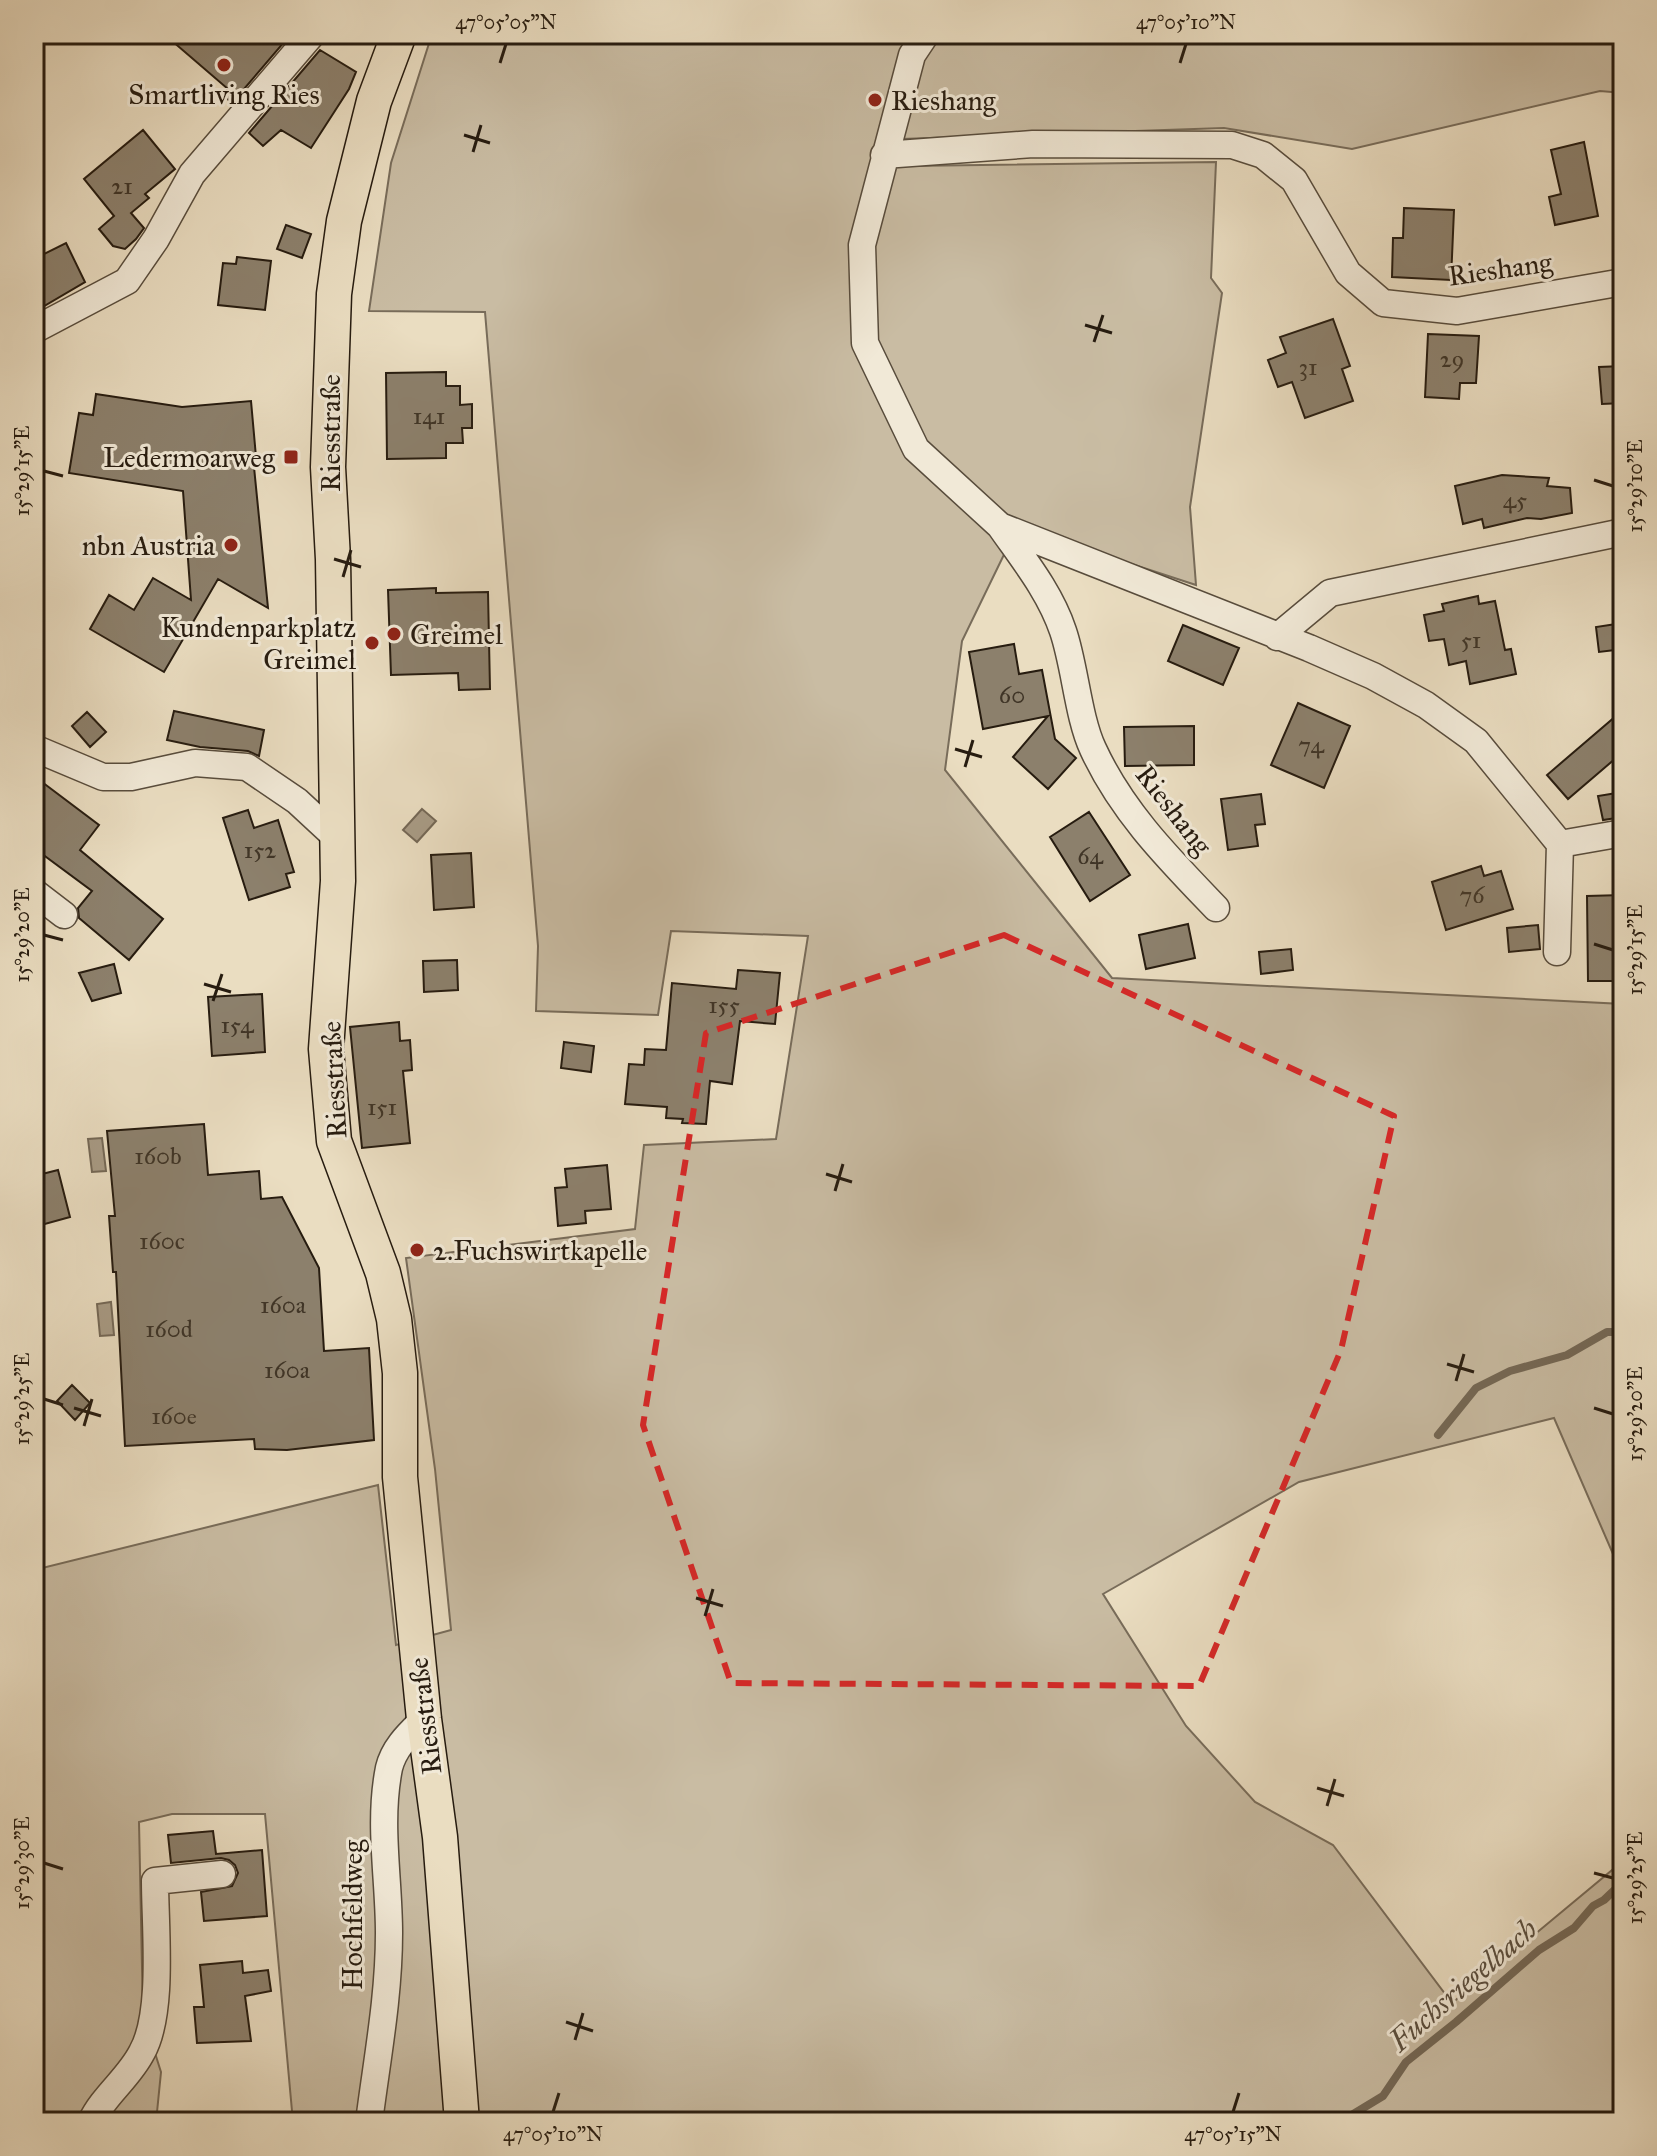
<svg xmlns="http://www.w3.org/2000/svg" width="1657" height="2156" font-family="'IM FELL Great Primer',serif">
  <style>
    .green { fill: #c9bca3; stroke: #786c5a; stroke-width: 2 }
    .water { fill: #a89b85; stroke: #746856; stroke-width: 2 }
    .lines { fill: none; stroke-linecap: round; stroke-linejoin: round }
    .stream { stroke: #746856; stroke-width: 8 }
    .building { fill: #8c806c; stroke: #271c10; stroke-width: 2 }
    .minor-casing { stroke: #584c3c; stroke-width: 29 }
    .major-casing { stroke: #271c10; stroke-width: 37 }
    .minor { stroke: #f1e9d7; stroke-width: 26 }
    .major { stroke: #eaddc1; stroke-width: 34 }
    .marked { fill: none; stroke: #d62828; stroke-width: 6; stroke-dasharray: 16 10; stroke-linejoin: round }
    .ticks { fill: none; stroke: #271c10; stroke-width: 3 }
    .poi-dot { fill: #8f2418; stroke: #f1e9d7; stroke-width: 3 }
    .labels { text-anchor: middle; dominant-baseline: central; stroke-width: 6; stroke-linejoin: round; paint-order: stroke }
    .number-label { font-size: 24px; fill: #403527 }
    .poi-label { font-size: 28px; fill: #271c10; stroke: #f1e9d7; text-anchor: start }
    .street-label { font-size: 28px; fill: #271c10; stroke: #f1e9d7 }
    .water-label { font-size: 30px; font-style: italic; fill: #5b4f3f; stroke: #f1e9d7 }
    .neatline { fill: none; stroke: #271c10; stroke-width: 3 }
    .ticks-label { font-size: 20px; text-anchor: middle; fill: #271c10 }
  </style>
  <rect width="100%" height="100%" fill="#eaddc1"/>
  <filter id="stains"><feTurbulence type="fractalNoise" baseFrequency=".0025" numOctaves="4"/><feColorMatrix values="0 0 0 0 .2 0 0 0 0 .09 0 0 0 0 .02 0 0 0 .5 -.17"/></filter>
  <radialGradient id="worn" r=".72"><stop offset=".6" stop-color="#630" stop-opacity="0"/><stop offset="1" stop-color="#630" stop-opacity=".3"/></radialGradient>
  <path class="green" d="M432,34H1623V93L1600,91L1352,149L1224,128L902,139L910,166L1216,162L1211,278L1222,293L1190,507L1196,585L1110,557L1014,534L962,641L945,770L1112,978L1623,1004V1577L1554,1418L1299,1482L1103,1594L1186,1726L1255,1802L1333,1845L1452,2003L1623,1861V2122H293L265,1814H172L139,1822L143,2015L161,2072L156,2122H34V1570L378,1485L396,1645L451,1630L435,1469L406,1258L635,1229L644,1145L776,1139L808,936L671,931L658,1015L536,1011L538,946L485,312L369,311L391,163Z"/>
  <path class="water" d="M422,809L436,821L417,842L403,830Z
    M102,1138L106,1171L92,1172L88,1139Z
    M111,1302L114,1335L100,1336L97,1304Z"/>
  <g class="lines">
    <path class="stream" d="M1438,1435L1476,1388L1510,1371L1567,1355L1607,1332H1623
      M1335,2122L1350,2116L1383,2096L1406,2062L1456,2022L1539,1950L1574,1928L1593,1906L1604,1900L1623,1882"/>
  </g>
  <path class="building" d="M164,34H291L232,103L223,95L228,89Z
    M320,50L356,72L349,89L311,148L281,130L263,146L249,133Z
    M143,130L175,169L145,194L149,198L131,213L144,228L136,239L125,249L113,246L99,229L114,216L84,179Z
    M1584,142L1598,216L1555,225L1549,197L1561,194L1551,150Z
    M1404,208L1454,210L1451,280L1392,277L1393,238H1403Z
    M286,225L311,234L302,258L277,249Z
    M66,243L85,282L34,312V259Z
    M237,257L271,261L265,310L218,305L223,263L236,264Z
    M1333,319L1350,366L1342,369L1353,401L1305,418L1292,382L1278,387L1268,360L1286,353L1280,337Z
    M1428,334L1479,336L1476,383H1460L1459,399L1425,397Z
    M1623,366V403L1602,404L1599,367Z
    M446,372V386H460V405L472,404V428H462L463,443H446V458L387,459L386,373Z
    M96,394L182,407L251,401L256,457H253L268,608L218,579L164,672L90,629L109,595L134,610L153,578L191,600L183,491L69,473L79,413L93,415Z
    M1502,475L1549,478L1547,486L1570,488L1572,513L1541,519L1527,518L1484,528L1482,519L1463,524L1455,486Z
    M436,588V593L488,592L490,689L459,690L458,673L391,675L388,590Z
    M1478,596L1479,604L1495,601L1505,650L1511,649L1516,674L1470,684L1466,661L1449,665L1444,639L1429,641L1424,615L1444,611L1442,604Z
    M1623,623V649L1599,652L1596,627Z
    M1183,625L1239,648L1223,685L1168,661Z
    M1014,644L1019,674L1042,670L1055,739L1076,758L1048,789L1013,757L1048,716L983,729L969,652Z
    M1298,703L1350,726L1324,788L1271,765Z
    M1623,710V752L1568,799L1547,775Z
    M174,711L264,730L259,756L248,751L200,747L167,740Z
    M87,712L106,732L90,747L72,726Z
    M1194,726V765L1125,766L1124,727Z
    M34,776L99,825L80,850L163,919L129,960L79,918L78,908L92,891L34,848Z
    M1623,792V817L1603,820L1598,796Z
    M1261,794L1265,824L1255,825L1258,846L1228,850L1221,799Z
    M248,810L254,828L278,820L294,872L286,874L290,887L249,900L223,818Z
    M1089,812L1130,875L1090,901L1050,837Z
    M471,853L474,907L434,910L431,855Z
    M1481,866L1484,876L1501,871L1513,909L1446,930L1432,882Z
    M1623,895V958H1619V981H1588L1587,896Z
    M1188,924L1195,958L1146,969L1139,935Z
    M1538,925L1540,949L1509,952L1507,928Z
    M1291,949L1293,970L1261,974L1259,952Z
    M457,960L458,990L424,992L423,961Z
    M114,964L121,993L92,1001L79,973Z
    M738,970L780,973L775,1024L740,1021L732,1084L710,1081L706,1124L682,1123L683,1119L666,1118L667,1107L625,1104L629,1064L644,1065L645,1049L666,1050L672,983L736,989Z
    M262,994L265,1052L212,1056L208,997Z
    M399,1022L400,1041L410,1040L412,1070L403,1071L410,1143L362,1148L350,1027Z
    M564,1042L594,1046L591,1072L561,1068Z
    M204,1124L208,1175L259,1171L261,1199L282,1197L319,1268L324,1351L369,1348L374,1440L287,1450L255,1449L254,1439L125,1446L116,1272H113L109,1216H115L107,1131Z
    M607,1165L611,1209L585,1211L586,1223L558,1226L555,1188L567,1187L565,1169Z
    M58,1170L70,1217L34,1227V1176Z
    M72,1385L90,1403L75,1420L57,1401Z
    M213,1831L216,1854L262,1850L267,1916L204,1921L201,1892L232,1886L238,1873L235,1865L229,1860L221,1858L171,1863L168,1835Z
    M242,1961L243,1973L268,1970L271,1991L245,1996L251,2041L197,2043L194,2007H204L200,1965Z"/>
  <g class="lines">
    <g class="minor-casing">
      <path id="minor" d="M926,34L912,55L862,245L865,343L916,449L1000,526L1309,648L1373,676L1426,705L1476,741L1560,844L1557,952
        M884,155L1033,144L1232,145L1263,155L1294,180L1348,273L1383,303L1457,311L1623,282
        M34,330L127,281L156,239L192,174L312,34
        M1000,526C1023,559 1050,592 1063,631C1075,666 1078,717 1093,749C1122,812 1169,859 1216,908
        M1277,637L1330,593L1623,532
        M34,748L103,777H131L195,763L247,767L297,801L338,839
        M1560,844L1623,833
        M34,892L64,915
        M91,2122C103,2096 129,2078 142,2052C164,2013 155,1928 155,1881L222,1874
        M369,2122C377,2059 389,1997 389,1933C389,1878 378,1823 389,1768C394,1747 410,1733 424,1719"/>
    </g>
    <g class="major-casing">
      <path id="major" d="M399,34L374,101L344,221L334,294L328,467L333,559L338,881L326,1049L334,1141L383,1273L394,1319L400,1373V1477L424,1719L440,1837L462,2122"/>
    </g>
    <use href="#minor" class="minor"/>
    <use href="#major" class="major"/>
  </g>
  <path class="marked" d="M1004,935L1394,1116L1341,1350L1199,1686L731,1683L643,1425L706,1033Z"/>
  <path class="ticks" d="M500,63L506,44M1180,63L1186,44M464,135L490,143M473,152L481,125M1085,325L1112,333M1094,342L1103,315M44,471L63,476M1594,480L1613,486M334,559L361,567M343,577L351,550M955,749L982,757M965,767L973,740M44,935L63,940M1594,944L1613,950M204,984L231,992M213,1001L222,974M826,1174L852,1182M835,1191L843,1164M1447,1364L1474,1372M1456,1381L1464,1354M44,1399L63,1405M74,1408L101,1416M1594,1408L1613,1414M84,1426L92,1399M696,1598L723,1606M705,1616L713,1589M1317,1788L1344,1796M1327,1806L1335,1779M44,1863L63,1869M1594,1873L1613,1878M566,2022L593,2031M575,2040L583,2013M553,2112L559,2093M1233,2112L1239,2093"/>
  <g class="poi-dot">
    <circle cx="224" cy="65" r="8"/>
    <circle cx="875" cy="100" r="8"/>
    <rect x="283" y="449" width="16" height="16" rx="4"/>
    <circle cx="231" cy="545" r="8"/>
    <circle cx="394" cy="634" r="8"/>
    <circle cx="372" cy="643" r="8"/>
    <circle cx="417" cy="1250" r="8"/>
  </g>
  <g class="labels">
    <g class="number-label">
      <text x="122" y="186">21</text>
      <text x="1452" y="359">29</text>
      <text x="1308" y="367">31</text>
      <text x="429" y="416">141</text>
      <text x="1515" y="500">45</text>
      <text x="1471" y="640">51</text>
      <text x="1012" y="695">60</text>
      <text x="1311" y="745">74</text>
      <text x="260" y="850">152</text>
      <text x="1090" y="856">64</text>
      <text x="1472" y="895">76</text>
      <text x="724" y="1005">155</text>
      <text x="237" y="1025">154</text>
      <text x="382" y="1107">151</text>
      <text x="158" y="1156">160b</text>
      <text x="162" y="1241">160c</text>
      <text x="283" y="1305">160a</text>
      <text x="169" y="1329">160d</text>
      <text x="287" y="1370">160a</text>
      <text x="174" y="1416">160e</text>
    </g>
    <g class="poi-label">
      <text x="224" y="94" text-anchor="middle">Smartliving Ries</text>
      <text x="891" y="100">Rieshang</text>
      <text x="275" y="457" text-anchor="end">Ledermoarweg</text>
      <text x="215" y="545" text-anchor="end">nbn Austria</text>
      <text x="356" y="627" text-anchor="end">Kundenparkplatz<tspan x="356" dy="32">Greimel</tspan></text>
      <text x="410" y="634">Greimel</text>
      <text x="433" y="1250">2.Fuchswirtkapelle</text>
    </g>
    <g class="street-label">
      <text transform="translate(1500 269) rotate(-8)">Rieshang</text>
      <text transform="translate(330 433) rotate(-90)">Riesstraße</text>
      <text transform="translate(1174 810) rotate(52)">Rieshang</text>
      <text transform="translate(334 1080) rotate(-93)">Riesstraße</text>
      <text transform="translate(425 1716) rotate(-97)">Riesstraße</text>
      <text transform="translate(352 1915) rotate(-90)">Hochfeldweg</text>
    </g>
    <g class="water-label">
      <text transform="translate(1463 1985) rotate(-41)">Fuchsriegelbach</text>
    </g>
  </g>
  <rect width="1657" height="2156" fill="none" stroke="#eaddc1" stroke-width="88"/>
  <rect x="44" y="44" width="1569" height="2068" class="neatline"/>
  <g class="ticks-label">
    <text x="506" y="29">47°05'05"N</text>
    <text x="1186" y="29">47°05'10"N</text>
    <text transform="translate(22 471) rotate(-90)" y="7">15°29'15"E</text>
    <text transform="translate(1635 486) rotate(-90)" y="7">15°29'10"E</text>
    <text transform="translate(22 935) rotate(-90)" y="7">15°29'20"E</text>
    <text transform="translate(1635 950) rotate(-90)" y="7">15°29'15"E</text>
    <text transform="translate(22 1399) rotate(-90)" y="7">15°29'25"E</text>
    <text transform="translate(1635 1414) rotate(-90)" y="7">15°29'20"E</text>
    <text transform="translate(22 1863) rotate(-90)" y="7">15°29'30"E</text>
    <text transform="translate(1635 1878) rotate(-90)" y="7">15°29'25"E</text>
    <text x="553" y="2141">47°05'10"N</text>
    <text x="1233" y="2141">47°05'15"N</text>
  </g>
  <rect width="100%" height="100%" filter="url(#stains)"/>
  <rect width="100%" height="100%" fill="url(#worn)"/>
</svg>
